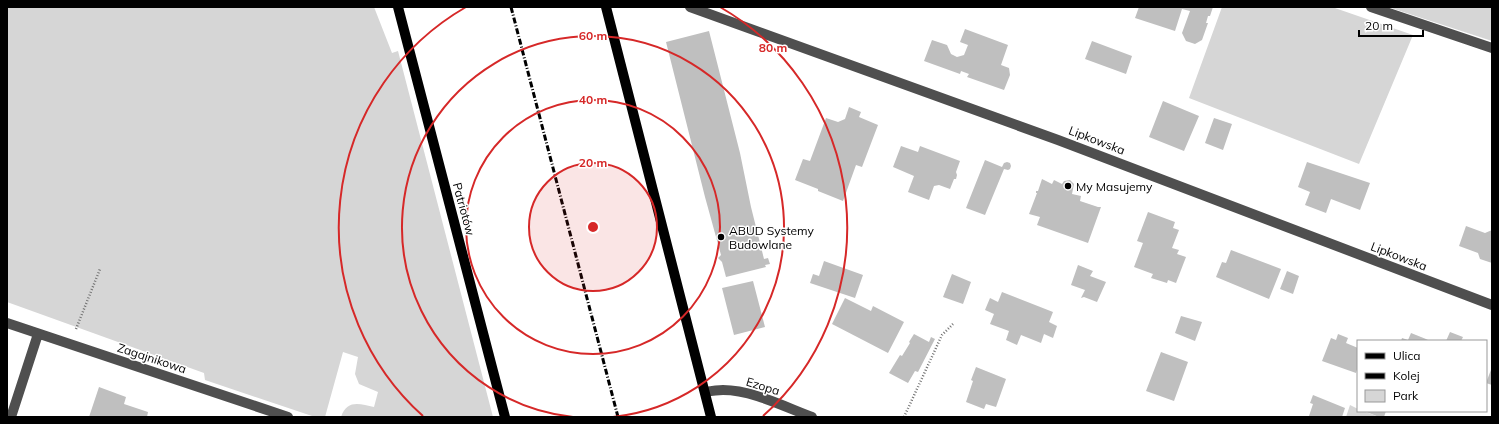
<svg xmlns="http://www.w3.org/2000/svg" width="1499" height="424" font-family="Mulish,sans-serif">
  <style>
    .green { fill: #d6d6d6 }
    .building { fill: #bfbfbf }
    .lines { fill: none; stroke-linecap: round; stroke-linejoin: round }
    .path { stroke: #717171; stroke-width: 2.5; stroke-dasharray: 1 2; stroke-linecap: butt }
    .minor { stroke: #4f4f4f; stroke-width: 10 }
    .major { stroke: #000; stroke-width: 10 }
    .rail { stroke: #000; stroke-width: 3; stroke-dasharray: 6 2 1 2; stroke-linecap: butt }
    .ring { fill: none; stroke: #d62828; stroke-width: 2 }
    .poi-dot { fill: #000; stroke: #fff; stroke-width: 1.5 }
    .labels { text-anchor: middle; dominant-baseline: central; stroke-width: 3; stroke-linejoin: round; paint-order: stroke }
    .street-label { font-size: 12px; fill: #000; stroke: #fff }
    .poi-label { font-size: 12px; fill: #000; stroke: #fff; text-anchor: start }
    .centre { fill: #d62828; stroke: #fff; stroke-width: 2 }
    .ring-label { font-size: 12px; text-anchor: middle; font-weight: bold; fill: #d62828; stroke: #fff; stroke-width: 3; stroke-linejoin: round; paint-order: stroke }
  </style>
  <rect width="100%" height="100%" fill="#fff"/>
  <path class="green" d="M7,7H374L392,53L398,51L493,417H341C347,399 360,404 374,407L378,392L359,384L355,374L358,357L343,352L325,417H315L205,380L204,373L7,302Z
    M1222,7H1332L1413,35L1359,164L1189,98Z
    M1388,7H1492V41Z
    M1350,405L1358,409V411H1363L1379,417H1346Z"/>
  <path class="building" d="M1139,7H1213L1210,16H1208L1206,23H1208L1202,40L1195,44L1186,41L1182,33L1190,11L1182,9L1175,31L1135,18Z
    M965,29L1008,45L1001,65L1009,68L1010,75L1004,90L967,77L969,74L961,71L960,74L924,61L932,40L947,45L951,54L957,57L964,55L968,45L960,42Z
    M709,31L740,153L751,207L764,259L768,258L770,264L765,265L766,267L726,277L722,262L718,258L721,255L705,197L666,42Z
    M1092,41L1132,56L1126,74L1085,59Z
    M1163,101L1199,116L1184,151L1149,137Z
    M849,107L861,112L859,117L878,125L862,167L856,165L843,201L818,191V189L795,180L803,159L810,161L826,118L838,122L845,119Z
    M1214,118L1232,124L1223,150L1205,143Z
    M901,146L918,152L920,146L960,161L956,172L957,175L956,179H954L950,189L939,185L934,186L929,200L908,192L914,176L893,167Z
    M985,160L1002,167L1004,163L1007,162L1010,163L1011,166L1010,169L1008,170L1004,169L985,215L966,208Z
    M1307,162L1370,183L1360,210L1331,199L1326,213L1305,205L1310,192L1298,187Z
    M1042,179L1052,184L1054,180L1062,184L1064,181L1070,180L1074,184L1072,194L1081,196L1080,201L1098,207H1101L1088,243L1037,225L1040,217L1029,214L1037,193H1036V191H1038Z
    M1148,212L1175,222L1173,228L1179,230L1172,248L1179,250L1177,254L1186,257L1176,283L1168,280L1167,283L1151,278L1153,274L1134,267L1143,243L1137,241Z
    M1466,226L1485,233L1492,230V263L1480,259L1478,253L1459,246Z
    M1231,250L1281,269L1269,299L1216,277L1222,262L1226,263Z
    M824,261L863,275L855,298L810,283L813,274L819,276Z
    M1078,265L1093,271L1090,276L1106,282L1097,302L1084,297L1081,298L1085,290L1071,285Z
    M1287,271L1299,276L1293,294L1280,289Z
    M952,274L971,282L963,304L943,297Z
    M753,281L765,327L734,335L722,288Z
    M1002,292L1053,312L1049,322L1057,326L1053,338L1044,334L1041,343L1021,335L1017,345L1006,340L1009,331L990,324L994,314L985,310L990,298L998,302Z
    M845,298L871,311L873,306L904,322L888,353L832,324Z
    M1181,316L1202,322L1195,341L1175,333Z
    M1450,332L1463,337L1461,341H1446Z
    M1411,333L1426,339L1430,341H1401L1402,338L1408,340Z
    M914,334L929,342L931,337L935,339L918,372L915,371L908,383L889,373L900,355L902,356L910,343L909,342Z
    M1338,334L1348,338L1346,343L1358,348V366L1356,373L1322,361L1331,338L1336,340Z
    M1161,352L1188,362L1174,401L1146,391Z
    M976,367L1006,379L996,407L986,404L984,409L966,402L973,381L971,380Z
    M1492,367V385L1486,383Z
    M99,387L126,397L124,404L148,412L147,417H89Z
    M1313,395L1345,408L1342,417L1309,416L1313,404L1310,403Z
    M1364,411H1386L1384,417H1379Z"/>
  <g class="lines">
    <path class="path" d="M76,329L100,269
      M904,417L942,335L953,324"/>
    <path class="minor" d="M690,7L1058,140L1492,305
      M1371,7L1492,48
      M7,323L288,417
      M705,392C711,391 717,390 723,390C752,390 785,407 812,417
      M11,417L38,334"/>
    <path class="major" d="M398,7L505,417
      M606,7L711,417"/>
    <path class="rail" d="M511,7L618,417"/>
  </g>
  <circle cx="593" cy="227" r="64" fill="#d62828" fill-opacity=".12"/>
  <g class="ring">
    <circle cx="593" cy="227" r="64"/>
    <circle cx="593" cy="227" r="127"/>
    <path d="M573 417A191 191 0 1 1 613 417"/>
    <path d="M423 416A254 254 0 0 1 466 7M720 7A254 254 0 0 1 763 416"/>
  </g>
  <g class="poi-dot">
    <circle cx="1068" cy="186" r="4"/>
    <circle cx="721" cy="237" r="4"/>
  </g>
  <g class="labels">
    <g class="street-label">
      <text transform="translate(1097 140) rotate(21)">Lipkowska</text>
      <text transform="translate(464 209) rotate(75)">Patriotów</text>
      <text transform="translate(1399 256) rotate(21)">Lipkowska</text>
      <text transform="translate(152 358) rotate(18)">Zagajnikowa</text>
      <text transform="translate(763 386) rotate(17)">Ezopa</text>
    </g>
    <g class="poi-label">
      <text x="1076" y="186">My Masujemy</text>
      <text x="729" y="230">ABUD Systemy<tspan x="729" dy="14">Budowlane</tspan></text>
    </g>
  </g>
  <circle cx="593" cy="227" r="6" class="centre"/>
  <g class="ring-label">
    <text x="593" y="40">60 m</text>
    <text x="773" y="52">80 m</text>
    <text x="593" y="104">40 m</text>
    <text x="593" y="167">20 m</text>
  </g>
  <rect width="1499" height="424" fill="none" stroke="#000000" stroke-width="16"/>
  <rect x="1357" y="340" width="130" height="72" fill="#ffffff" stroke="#999999"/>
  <rect x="1365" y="353" width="20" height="6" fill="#000000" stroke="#999999"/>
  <text x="1393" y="360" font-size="12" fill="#000000">Ulica</text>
  <rect x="1365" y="373" width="20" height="6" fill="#000000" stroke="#999999"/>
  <text x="1393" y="380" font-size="12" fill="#000000">Kolej</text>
  <rect x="1365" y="390" width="20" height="12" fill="#d6d6d6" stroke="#999999"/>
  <text x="1393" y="400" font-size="12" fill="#000000">Park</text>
  <path d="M1359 30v6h64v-6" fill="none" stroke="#000000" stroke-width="2"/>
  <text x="1365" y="30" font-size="12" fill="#000000" stroke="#ffffff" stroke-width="3" paint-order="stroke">20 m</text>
</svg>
